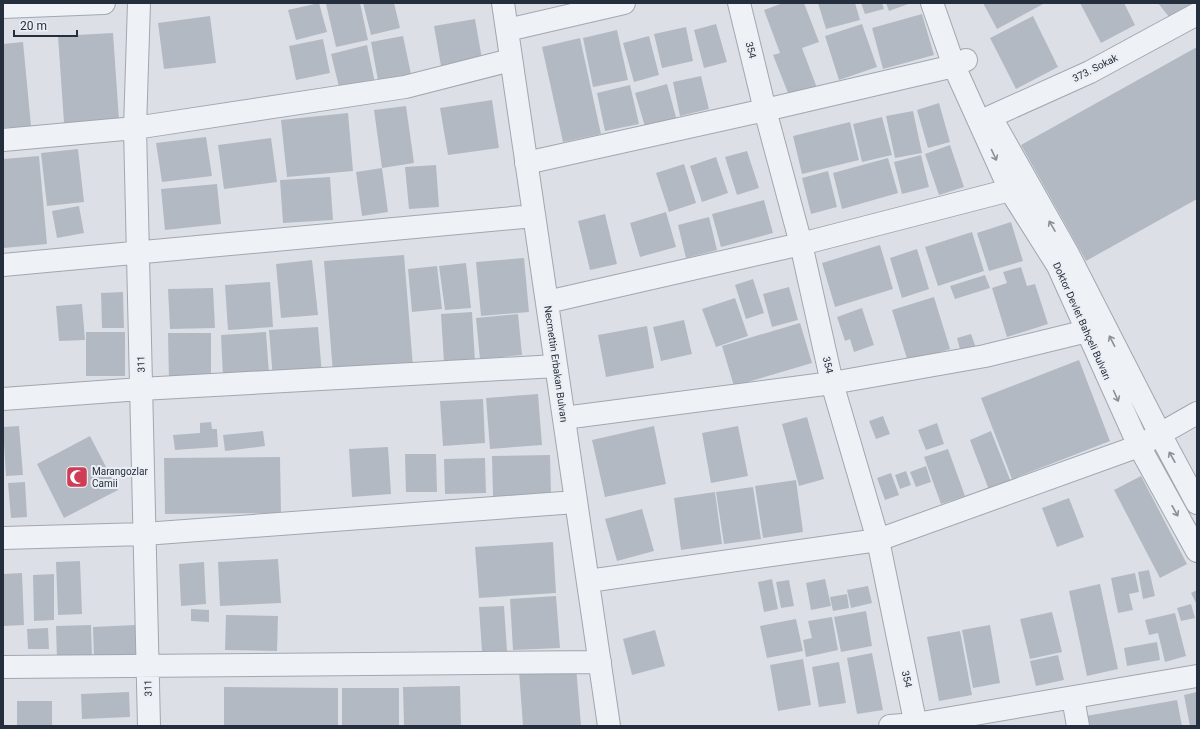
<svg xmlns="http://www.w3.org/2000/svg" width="1200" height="729" font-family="Roboto,sans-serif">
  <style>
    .building { fill: #b3b9c3 }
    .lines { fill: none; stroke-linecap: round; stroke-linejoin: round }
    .minor-casing { stroke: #a1a7b0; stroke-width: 24 }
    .minor { stroke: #eef1f5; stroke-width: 22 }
    .oneway { stroke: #8a9099 }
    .labels { text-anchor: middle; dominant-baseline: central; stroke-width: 4; stroke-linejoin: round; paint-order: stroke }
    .street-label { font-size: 10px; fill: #252e3d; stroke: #ebeff4 }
    .poi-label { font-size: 10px; fill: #252e3d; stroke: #ebeff4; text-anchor: start }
  </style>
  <rect width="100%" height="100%" fill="#dce0e6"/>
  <path class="building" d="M319,3L327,32L296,40L288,10Z
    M332,3H360L368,40L336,47L326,4Z
    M363,3H394L400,28L371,35Z
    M783,3H804L819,42L802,48L817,88L790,98L773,55L780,53L764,10Z
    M818,3H855L860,20L826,29Z
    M861,3H882L884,9L865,14Z
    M886,3H911L889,11Z
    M983,3H1045L997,29Z
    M1080,3H1124L1135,25L1101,43Z
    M1158,3H1194L1195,4L1169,17Z
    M922,14L934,55L883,69L872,28Z
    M210,16L216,63L164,69L158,23Z
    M1033,16L1058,67L1016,89L990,38Z
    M475,19L482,59L441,66L434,26Z
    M716,24L727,62L704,68L694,30Z
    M862,24L877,67L839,80L825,36Z
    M686,27L693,61L662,68L654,34Z
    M617,30L628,80L593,87L583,38Z
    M113,33L119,120L64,123L58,36Z
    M403,36L412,79L379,86L371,42Z
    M649,36L659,75L634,82L623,43Z
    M580,38L601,134L563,142L542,47Z
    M323,39L330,73L296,80L289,46Z
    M23,42L31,126L3,128V44Z
    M367,45L375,83L340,91L331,54Z
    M1197,47V199L1086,261L1021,145Z
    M701,76L709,109L680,116L673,82Z
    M667,84L677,121L646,130L635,93Z
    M630,85L639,124L605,131L597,93Z
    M492,100L499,148L448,155L440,108Z
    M939,103L950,142L928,148L917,110Z
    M406,106L414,163L382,168L374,110Z
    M913,111L922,153L895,158L886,116Z
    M348,113L353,171L287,177L281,120Z
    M882,117L892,155L862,162L853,124Z
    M850,122L859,160L802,174L793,136Z
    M206,137L212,176L162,182L156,143Z
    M271,138L277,182L224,189L218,145Z
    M950,145L964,187L939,195L925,154Z
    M78,149L84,202L47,206L41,153Z
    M747,151L759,188L737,195L725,157Z
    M921,155L929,187L902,194L894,162Z
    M39,156L47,244L4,248L3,233V159Z
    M716,157L728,193L702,202L690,166Z
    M888,158L898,193L842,209L833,173Z
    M684,164L696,203L669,212L656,173Z
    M436,165L439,207L409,209L405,167Z
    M382,168L388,212L362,216L356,172Z
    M828,171L837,207L811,214L802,178Z
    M330,177L333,220L283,223L280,180Z
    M217,184L221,224L165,230L161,189Z
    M764,200L773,233L721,247L712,214Z
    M79,206L84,233L57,238L52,211Z
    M666,212L676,247L640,257L630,223Z
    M605,214L617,264L590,270L578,221Z
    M709,217L717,250L686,258L678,225Z
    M1011,222L1023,261L989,271L977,233Z
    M972,232L984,271L938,286L925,247Z
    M880,245L893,289L835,307L822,263Z
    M917,249L929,289L902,298L890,258Z
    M404,255L413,367L333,373L324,261Z
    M524,258L529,312L481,316L476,262Z
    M312,260L318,315L281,318L276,264Z
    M466,263L471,308L445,310L439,266Z
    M437,266L442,309L412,312L408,269Z
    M1021,267L1027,286L1035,284L1048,324L1007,337L992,288L1007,283L1003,272Z
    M985,275L990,288L955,299L950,286Z
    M753,279L764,313L746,319L735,285Z
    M270,282L273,327L228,330L225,285Z
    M789,287L798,320L772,327L763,294Z
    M213,288L215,328L170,329L168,289Z
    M123,292L124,328H102L101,293Z
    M934,297L950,349L908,362L892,310Z
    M735,298L748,336L716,347L702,309Z
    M82,304L85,340L59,341L56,306Z
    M862,308L874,345L854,352L850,339L845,341L837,317Z
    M472,312L475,361L444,363L441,314Z
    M518,314L522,355L480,359L476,318Z
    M684,320L692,354L661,361L653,327Z
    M800,323L812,363L734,386L722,346Z
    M647,326L654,368L606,377L598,335Z
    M318,327L322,375L273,379L269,330Z
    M86,332H125V376H86Z
    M266,332L269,374L223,378L221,335Z
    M168,333H211V381H169Z
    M971,334L976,348L961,353L957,338Z
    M1079,360L1110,441L1012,479L981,398Z
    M538,394L542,445L490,449L486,398Z
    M483,399L485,443L443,446L440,401Z
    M883,416L890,434L876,439L869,421Z
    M807,417L824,479L799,486L782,424Z
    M211,422L212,429H217L218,447L175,450L173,435L200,433V423Z
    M937,423L944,444L926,450L918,430Z
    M19,426L23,475L6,476L3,427Z
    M654,426L666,484L605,497L592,440Z
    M738,426L748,476L711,483L702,433Z
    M263,431L265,446L225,451L223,435Z
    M991,431L1011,482L989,490L970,440Z
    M90,436L118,490L64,518L37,464Z
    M388,447L391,494L352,497L349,449Z
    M948,449L965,496L941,504L924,457Z
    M405,454H436L437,492H406Z
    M550,455L551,495L493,496L492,456Z
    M280,457L281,513L165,514L164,458Z
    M485,458L486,493L445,494L444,459Z
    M926,466L931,482L916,487L910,472Z
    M906,471L911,485L900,489L895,475Z
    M891,473L899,495L885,500L877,478Z
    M1141,476L1187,564L1160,578L1114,490Z
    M796,480L803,532L763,538L755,486Z
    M25,482L27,517L11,518L8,483Z
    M753,487L761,539L724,544L716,492Z
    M715,492L722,544L681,550L674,498Z
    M1069,498L1084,537L1057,547L1042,508Z
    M642,509L654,551L617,561L605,519Z
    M553,542L556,593L479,598L475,547Z
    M278,559L281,603L220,606L218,562Z
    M80,561L82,614L58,615L56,562Z
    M204,562L206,604L181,606L179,564Z
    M1149,570L1155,596L1143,599L1138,572Z
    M22,573L24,625L3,626V574Z
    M1135,573L1139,592L1129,594L1133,610L1118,613L1111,578Z
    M54,574V620L34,621L33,575Z
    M772,579L778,609L764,612L758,582Z
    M825,579L831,606L811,610L806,583Z
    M789,580L794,606L781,608L776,582Z
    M1100,584L1118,669L1087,676L1069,591Z
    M868,586L872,603L851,608L847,590Z
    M1197,590V605L1191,593Z
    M847,594L849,608L833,611L830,597Z
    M556,596L560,648L513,650L510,599Z
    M1191,604L1195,618L1181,621L1177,608Z
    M504,606L507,651L482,652L479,607Z
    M191,609L209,610V622L191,621Z
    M866,611L872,646L841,652L834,617Z
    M1052,612L1062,652L1030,659L1020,619Z
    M1175,613L1186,656L1165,662L1158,633L1149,635L1145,620Z
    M226,615L278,616L277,651L225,650Z
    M832,617L838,650L806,657L803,640L812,638L808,621Z
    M796,619L803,651L767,658L760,626Z
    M91,625L92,658L57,659L56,626Z
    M135,625L136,657L94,659L93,627Z
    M990,625L1000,683L973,688L962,630Z
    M48,628L49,649H28L27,629Z
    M655,630L665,666L632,675L623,639Z
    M960,631L972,695L939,701L927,637Z
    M1157,642L1160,660L1127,666L1124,648Z
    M872,653L883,710L857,714L847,658Z
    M1058,655L1064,680L1036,686L1030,661Z
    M803,659L811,705L778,711L770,665Z
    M839,662L846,703L819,707L812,667Z
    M576,666L581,726H523L519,671Z
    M460,686L461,726H404L403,687Z
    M224,687L338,688V726H224Z
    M342,688H399V726H342Z
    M129,692L130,717L82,719L81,694Z
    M1197,692V726H1190L1184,695Z
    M1177,700L1182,726H1087L1086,716Z
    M17,701H52V726L17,725Z"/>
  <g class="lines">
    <g class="minor-casing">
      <path id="minor" d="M139,3L135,128L149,726
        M503,3L609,726
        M739,3L765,110L801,244L832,383L878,540L916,726
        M932,3L954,66L1010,190L1058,266L1139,446L1197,551
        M3,7L104,3
        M507,30L624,3
        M990,117L1090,72L1197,14
        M994,123L1068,254L1160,434L1197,503
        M3,140L135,128L405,87L511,60
        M526,163L765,110L954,66L966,60
        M3,265L534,216
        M547,302L801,244L1010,190
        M3,399L141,389L556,366
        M564,418L832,383L985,356L1087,331
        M3,538L144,534L576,502
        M588,581L878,540L1139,446L1197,413
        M3,667L600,662
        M1073,698L1078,726
        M890,726L916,724L1197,676"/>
    </g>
    <use href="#minor" class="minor"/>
  </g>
  <defs><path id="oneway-shaft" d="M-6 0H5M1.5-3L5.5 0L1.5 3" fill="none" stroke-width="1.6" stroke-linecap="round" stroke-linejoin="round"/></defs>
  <g class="oneway">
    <use href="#oneway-shaft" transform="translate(994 155) rotate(65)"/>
    <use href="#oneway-shaft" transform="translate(1052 226) rotate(-120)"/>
    <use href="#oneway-shaft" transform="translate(1112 341) rotate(-117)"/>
    <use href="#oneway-shaft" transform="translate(1116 396) rotate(66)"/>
    <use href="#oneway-shaft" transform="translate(1172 457) rotate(-119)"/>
    <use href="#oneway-shaft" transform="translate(1175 511) rotate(61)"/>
  </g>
  <defs>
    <g id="mosque-square" transform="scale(1.15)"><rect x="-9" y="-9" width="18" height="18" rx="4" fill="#cf3c56" stroke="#ebeff4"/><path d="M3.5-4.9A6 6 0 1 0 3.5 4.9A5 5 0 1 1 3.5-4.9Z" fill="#fff"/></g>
  </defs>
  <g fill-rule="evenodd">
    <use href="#mosque-square" x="77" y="477"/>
  </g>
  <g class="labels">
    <g class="street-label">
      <text transform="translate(751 50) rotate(76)">354</text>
      <text transform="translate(1095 68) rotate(-27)">373. Sokak</text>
      <text transform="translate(1082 321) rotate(66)">Doktor Devlet Bahçeli Bulvarı</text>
      <text transform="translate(141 364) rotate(-91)">311</text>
      <text transform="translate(556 364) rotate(82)">Necmettin Erbakan Bulvarı</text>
      <text transform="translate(828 365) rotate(77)">354</text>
      <text transform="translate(907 679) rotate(78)">354</text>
      <text transform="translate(148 688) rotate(-91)">311</text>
    </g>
    <g class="poi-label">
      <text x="92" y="471">Marangozlar<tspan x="92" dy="12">Camii</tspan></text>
    </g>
  </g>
  <rect width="1200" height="729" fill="none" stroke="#252e3d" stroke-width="8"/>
  <path d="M14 30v6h63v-6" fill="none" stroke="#252e3d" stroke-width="2"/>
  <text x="20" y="30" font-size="12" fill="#252e3d" stroke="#ebeff4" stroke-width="3" paint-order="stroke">20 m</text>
</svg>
